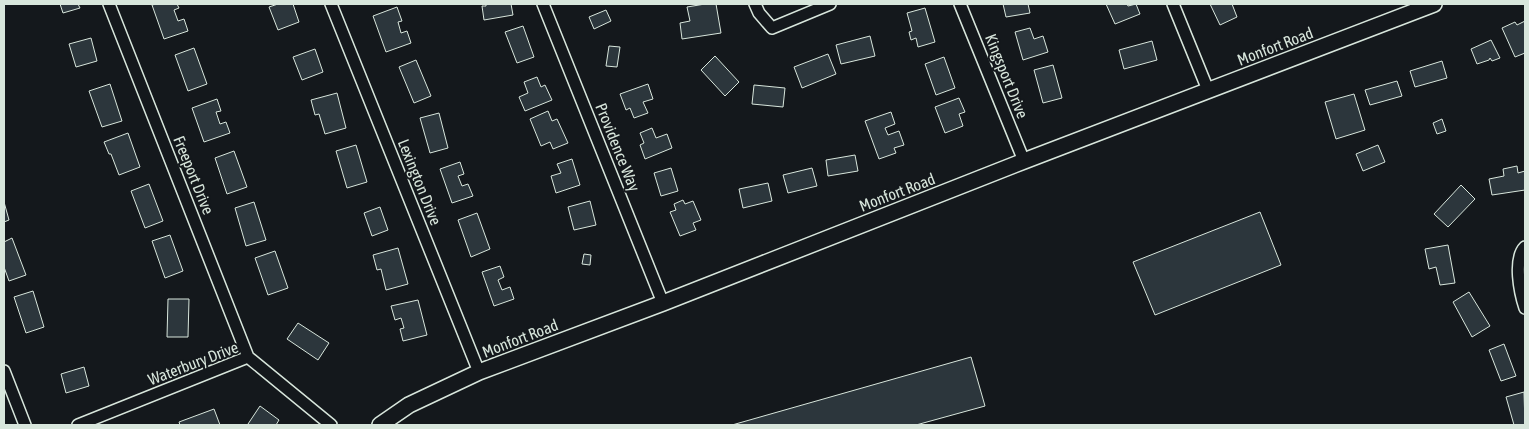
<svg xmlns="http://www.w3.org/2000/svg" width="1529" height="429" font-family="'Asap Condensed',sans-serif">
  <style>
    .building { fill: #2c363c; stroke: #d8e6dc }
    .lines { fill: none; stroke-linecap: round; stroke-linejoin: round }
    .street-casing { stroke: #d8e6dc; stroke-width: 14 }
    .secondary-casing { stroke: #d8e6dc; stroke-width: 18 }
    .street { stroke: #14181c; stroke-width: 11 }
    .secondary { stroke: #14181c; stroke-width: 15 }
    .labels { text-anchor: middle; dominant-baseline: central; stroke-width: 4; stroke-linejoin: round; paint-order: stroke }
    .street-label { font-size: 16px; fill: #d8e6dc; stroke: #14181c }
  </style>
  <rect width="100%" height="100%" fill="#14181c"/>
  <path class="building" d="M60,4H78L80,8L63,13Z
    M156,4H177L179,8L174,10L178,21L184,19L188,31L164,39L152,5Z
    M278,4H293L299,22L278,30L269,7Z
    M486,4H511L513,15L484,20L482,6H486Z
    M705,4H716L721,33L682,39L680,23L690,21L687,7Z
    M1003,4H1028L1030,13L1006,17Z
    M1106,4H1127L1128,6L1136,4L1140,14L1115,24Z
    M1210,4H1232L1237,17L1220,25Z
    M397,7L402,21L398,22L401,33L407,31L411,43L386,52L373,16Z
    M925,8L935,42L918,47L916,38L911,40L909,32L912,31L907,13Z
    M606,10L611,21L594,29L589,17Z
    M1525,21V53L1515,57L1502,28L1515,22L1517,25Z
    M523,26L534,57L517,63L505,32Z
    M1030,28L1034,39L1043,36L1048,52L1023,60L1015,32Z
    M870,36L875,56L841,64L836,45Z
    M91,38L97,61L76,67L69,44Z
    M1491,40L1500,58L1492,61L1490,58L1489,60L1477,64L1471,49Z
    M1152,41L1157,60L1124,69L1119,50Z
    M609,46L620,47L617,67L606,66Z
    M194,48L207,84L188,91L175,55Z
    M315,49L323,72L302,80L293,57Z
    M828,54L836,74L802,88L794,67Z
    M715,56L739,82L725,96L701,70Z
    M944,57L955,88L936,95L925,64Z
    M416,60L431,96L414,103L399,67Z
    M1442,61L1447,78L1415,87L1410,71Z
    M1053,65L1062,98L1043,103L1034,70Z
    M537,77L541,87L545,85L552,100L525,111L519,97L528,93L524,82Z
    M1397,81L1402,96L1370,105L1365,90Z
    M110,84L122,121L102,127L89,91Z
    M648,84L653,99L643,102L648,113L634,118L630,108L626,110L620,94Z
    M754,85L785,88L783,107L752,104Z
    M337,93L346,128L325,134L319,114L315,115L311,100Z
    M1354,94L1365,130L1336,139L1325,102Z
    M959,98L965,112L959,114L963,126L945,133L935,107Z
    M217,99L221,111L216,112L220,124L226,122L230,133L204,142L192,108Z
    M548,111L552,121L557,119L568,143L553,149L550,142L541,146L530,119Z
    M891,112L895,124L885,128L888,135L899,131L904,145L894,148L896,153L879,159L865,121Z
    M439,113L448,148L430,153L420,118Z
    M1442,119L1446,131L1437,134L1433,123Z
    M652,128L656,138L667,134L672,148L645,159L640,145L644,143L640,133Z
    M128,133L140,167L119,175L111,154H109L104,142Z
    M356,145L367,182L347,188L336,151Z
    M1378,145L1385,162L1363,171L1356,154Z
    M234,151L247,187L227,194L215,158Z
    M855,155L858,171L828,176L826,160Z
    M572,159L580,185L556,193L551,176L561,173L557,164Z
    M460,162L464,174L458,176L462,186L468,184L473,196L452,203L440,169Z
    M1517,166L1518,173L1525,171V190L1492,195L1489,179L1504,176L1503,169Z
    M671,168L678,191L661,196L654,173Z
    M812,168L817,186L788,193L783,175Z
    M768,183L772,201L743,208L739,189Z
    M149,184L163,221L145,228L131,191Z
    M1461,185L1475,199L1448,227L1434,214Z
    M683,200L685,204L693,201L701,220L693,223L696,230L680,236L670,212L676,210L674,204Z
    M590,201L596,225L574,230L568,207Z
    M4,202L9,220L4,222Z
    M254,202L266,240L246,246L235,208Z
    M380,207L388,230L372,236L364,213Z
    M1260,212L1281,265L1155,315L1133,262Z
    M477,213L490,249L471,257L458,220Z
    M170,235L183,271L165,278L152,241Z
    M12,238L26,275L9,281L4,267V242Z
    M1448,245L1455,283L1440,285L1436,267L1429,269L1425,249Z
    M398,248L408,284L386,290L381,269L377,270L373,255Z
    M275,251L288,288L268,295L255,258Z
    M584,254L591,255L590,265L582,264Z
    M500,266L504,277L498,280L502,290L510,287L514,299L494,306L482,272Z
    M33,291L44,327L26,333L14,297Z
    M1469,292L1490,326L1472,337L1453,302Z
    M168,299H189L188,337H167Z
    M418,300L427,335L403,341L400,329L404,328L401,318L395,320L391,306Z
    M298,323L329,343L318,360L287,339Z
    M1504,344L1516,376L1501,381L1489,350Z
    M971,357L985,406L916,425H732Z
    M84,367L89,386L66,393L61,374Z
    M1524,392L1525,425H1514L1506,397Z
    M260,406L279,420L276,425H250L248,424Z
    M214,409L220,425H180L179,422Z"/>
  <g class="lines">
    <g class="street-casing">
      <path id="street" d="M109,4L248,357
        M331,4L479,372
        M543,4L663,303
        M755,4L759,13L772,28L830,4
        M960,4L1024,161
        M1173,4L1208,90
        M1525,247C1513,259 1520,293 1525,308
        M4,371L25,425
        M78,425L248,357L331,425"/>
    </g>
    <g class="secondary-casing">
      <path id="secondary" d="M380,425L409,405L479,372L663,303L1024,161L1434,4"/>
    </g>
    <use href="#street" class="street"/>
    <use href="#secondary" class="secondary"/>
  </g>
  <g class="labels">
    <g class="street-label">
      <text transform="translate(1275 46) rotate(-21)">Monfort Road</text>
      <text transform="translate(1007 76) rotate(68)">Kingsport Drive</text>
      <text transform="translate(618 147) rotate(68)">Providence Way</text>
      <text transform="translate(194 175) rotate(68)">Freeport Drive</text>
      <text transform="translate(420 182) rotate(68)">Lexington Drive</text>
      <text transform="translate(897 192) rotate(-21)">Monfort Road</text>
      <text transform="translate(520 338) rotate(-21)">Monfort Road</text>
      <text transform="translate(193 363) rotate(-21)">Waterbury Drive</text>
    </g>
  </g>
  <rect width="1529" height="429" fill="none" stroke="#d8e6dc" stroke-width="10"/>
</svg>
